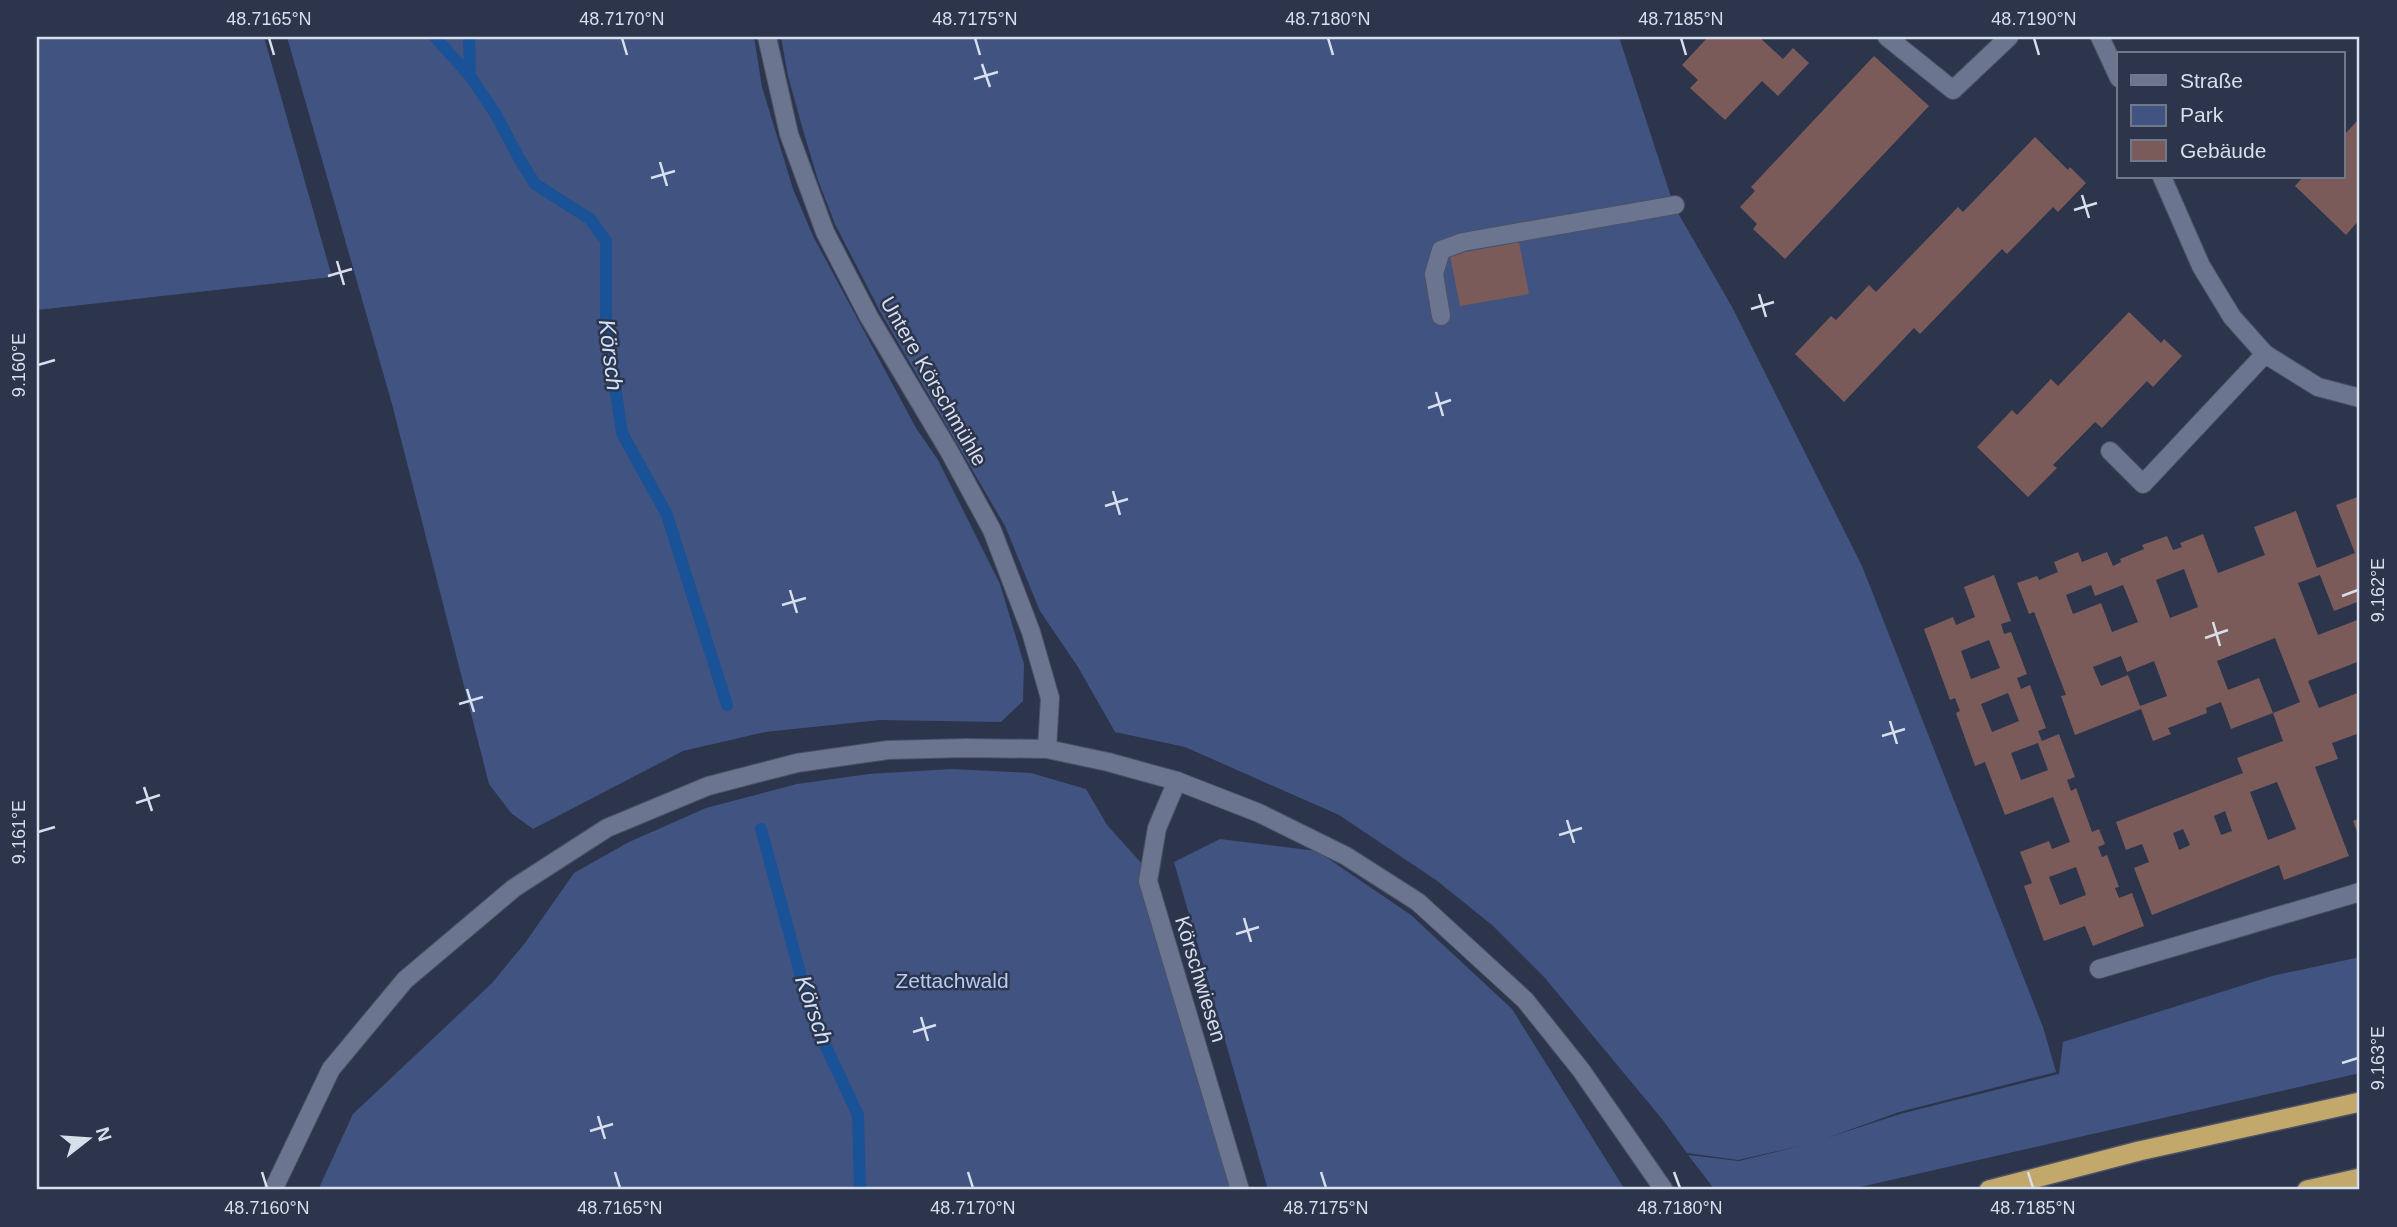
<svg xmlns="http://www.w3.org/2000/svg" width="2397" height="1227" font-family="Arial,sans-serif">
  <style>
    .green { fill: #415381 }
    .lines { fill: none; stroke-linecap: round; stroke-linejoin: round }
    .stream { stroke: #1a5297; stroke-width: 12 }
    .building { fill: #7b5b5a; fill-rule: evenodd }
    .service-casing { stroke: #4b5265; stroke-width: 20 }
    .minor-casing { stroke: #4b5265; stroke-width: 20 }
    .tertiary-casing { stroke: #4b5265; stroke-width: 20 }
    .trunk-casing { stroke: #4b5265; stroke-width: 22 }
    .service { stroke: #6b758f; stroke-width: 18 }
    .minor { stroke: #6b758f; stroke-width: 18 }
    .tertiary { stroke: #6b758f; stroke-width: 18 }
    .trunk { stroke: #c2a86b; stroke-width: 19 }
    .ticks { fill: none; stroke: #d7deec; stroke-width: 2.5 }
    .labels { text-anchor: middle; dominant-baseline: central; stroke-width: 5; stroke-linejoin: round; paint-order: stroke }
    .street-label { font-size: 21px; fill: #d7deec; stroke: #2c354c }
    .park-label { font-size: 21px; fill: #b8caf5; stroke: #2c354c }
    .water-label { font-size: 23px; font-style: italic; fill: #d2e0f4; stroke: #2c354c }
    .neatline { fill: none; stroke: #d7deec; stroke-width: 2.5 }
    .ticks-label { font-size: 18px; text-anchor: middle; fill: #d7deec }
  </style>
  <rect width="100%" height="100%" fill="#2c354c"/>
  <path class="green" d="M37,37H264L332,277L37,310Z
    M287,37H754L762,87L793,189L813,236L916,428L938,460L1000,584L1024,664L1023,701L1001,722L880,720L765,732L683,751L533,829L511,813L489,784L392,404Z
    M781,37H1619L1674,206L1732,307L1862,566L2043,1027L2056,1072L1899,1112L1827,1138L1900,1114L2059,1074L2063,1042L2272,976L2360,957V1073L1847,1190H1715L1688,1155L1739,1161L1804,1145L1738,1160L1687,1153L1662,1119L1545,978L1492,925L1436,880L1339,815L1185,747L1115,732L1078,667L1040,611L1005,526L881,313L835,224L818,180L803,130L788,76Z
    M951,769L1031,773L1086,789L1107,825L1144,866L1233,1190H318L353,1114L492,983L525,943L574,873L629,842L706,808L797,784L869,774Z
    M1220,839L1317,851L1411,915L1512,1009L1625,1190H1268L1174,862Z"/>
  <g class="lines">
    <path class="stream" d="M435,37L470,76
      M469,37L470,76L495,113L520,160L535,184L590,219L606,241V325L622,433L667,515L727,705
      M761,829L812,1017L858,1115L860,1190"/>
  </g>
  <path class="building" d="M1708,37H1759L1783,59L1793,48L1809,63L1778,96L1762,81L1725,120L1690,88L1698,80L1682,65Z
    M1874,56L1929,106L1785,259L1753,229L1757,224L1740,207L1755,191L1751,187Z
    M2360,118V219L2346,235L2295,186L2303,177H2343V136Z
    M2035,137L2068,170L2070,167L2086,183L2058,212L2053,207L2007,254L2002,249L1920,334L1914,328L1844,402L1795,354L1831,316L1836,320L1869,285L1876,292L1958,207L1963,212Z
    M1519,242L1529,294L1460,306L1450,255Z
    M2129,312L2161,343L2164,339L2182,356L2153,387L2147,381L2102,428L2095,422L2053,465L2057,468L2028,497L1977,447L2012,410L2017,415L2051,379L2058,386Z
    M2360,496V601L2334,611L2320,575L2298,583L2318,635L2360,619V661L2308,681L2319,708L2360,692V742L2357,734L2332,743L2338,759L2315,767L2349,856L2284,880L2279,865L2152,915L2134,868L2149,862L2142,844L2126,850L2116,822L2243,773L2237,758L2283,741L2273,713L2231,729L2221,702L2206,708L2207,713L2168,728L2171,734L2153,741L2141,709L2075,735L2061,696L2066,695L2034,612L2029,614L2017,583L2037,576L2039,580L2058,572L2054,562L2078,552L2082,562L2107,552L2113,566L2121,562L2120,559L2144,549L2142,545L2167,536L2173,550L2182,547L2180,543L2203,534L2218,573L2265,555L2254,527L2296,511L2317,568L2355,553L2336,505ZM2184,569L2198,607L2170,618L2156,580ZM2091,585L2095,596L2123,585L2138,622L2112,632L2101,603L2073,614L2066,595ZM2275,638L2300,702L2273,713L2259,678L2228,690L2217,661ZM2121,656L2127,672L2154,661L2167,696L2140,706L2128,675L2101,686L2093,667ZM2277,782L2296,829L2268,840L2250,792ZM2225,811L2232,831L2221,835L2214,816ZM2183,829L2190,845L2179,850L2173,833Z
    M1994,575L2011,621L2001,624L2004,634L2011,632L2027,674L2017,678L2021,689L2030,685L2046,728L2038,731L2042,741L2059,734L2075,777L2067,780L2071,791L2076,788L2092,832L2099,829L2105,844L2098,847L2102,857L2107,855L2119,887L2115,888L2119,898L2132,893L2144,926L2093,946L2085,926L2044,941L2024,886L2032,883L2020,852L2049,841L2052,849L2070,842L2053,797L2005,815L1985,762L1975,766L1956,713L1960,711L1955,698L1950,700L1924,629L1953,617L1956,625L1975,617L1964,587ZM1989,640L2000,668L1971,679L1961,651ZM2008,693L2019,721L1992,732L1981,704ZM2038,743L2048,770L2021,780L2011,753ZM2076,867L2086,895L2060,905L2049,877Z
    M2360,818V839L2353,821Z"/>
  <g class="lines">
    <g class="service-casing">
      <path id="service" d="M767,37L789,134L825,232L869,317L949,451L992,530L1031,632L1050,698L1047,749
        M1887,37L1953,90L2009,37
        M1441,316L1434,274L1441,250L1463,242L1675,205
        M2110,451L2143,484L2265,354
        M1177,781L1157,828L1148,881L1240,1190
        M2099,969L2360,892"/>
    </g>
    <g class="minor-casing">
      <path id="minor" d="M2100,37L2119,78
        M2162,177L2201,266L2232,317L2265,354L2318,387L2360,398"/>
    </g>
    <g class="tertiary-casing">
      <path id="tertiary" d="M273,1190L331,1069L405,980L514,888L607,828L708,786L797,763L888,750L966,748L1047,749L1108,762L1177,781L1259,813L1346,856L1418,902L1525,1000L1581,1070L1664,1190"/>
    </g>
    <g class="trunk-casing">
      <path id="trunk" d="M1989,1190L2139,1151L2360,1102
        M2307,1190L2360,1178"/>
    </g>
    <use href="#service" class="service"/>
    <use href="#minor" class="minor"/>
    <use href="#tertiary" class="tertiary"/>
    <use href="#trunk" class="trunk"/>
  </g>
  <path class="ticks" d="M269,38L274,55M622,38L627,55M975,38L980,55M1328,38L1333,55M1681,38L1686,55M2034,38L2039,55M982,64L990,87M974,79L998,72M660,162L667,186M651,178L675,171M2082,195L2089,218M2074,210L2097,203M337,261L344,285M328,276L352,269M1759,294L1766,317M1751,309L1774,302M38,365L55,360M1436,392L1443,416M1428,408L1451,400M1113,491L1120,515M1105,506L1128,499M790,590L797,613M2342,596L2358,590M782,605L806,598M2213,622L2220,646M2205,638L2228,630M467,689L474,712M459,704L483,697M1890,721L1897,744M1882,736L1905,729M144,787L152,811M136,803L160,795M1567,820L1574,843M38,832L55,827M1559,835L1582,828M1244,918L1251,942M1236,934L1259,927M921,1017L928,1041M913,1032L936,1025M2342,1063L2358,1058M598,1116L605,1139M590,1131L613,1124M262,1172L267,1188M615,1172L620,1188M968,1172L973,1188M1321,1172L1326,1188M1674,1172L1680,1188M2028,1172L2033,1188"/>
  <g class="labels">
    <g class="street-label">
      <text transform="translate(934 381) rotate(60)">Untere Körschmühle</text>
      <text transform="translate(1201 979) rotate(73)">Körschwiesen</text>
    </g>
    <g class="park-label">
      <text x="952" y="980">Zettachwald</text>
    </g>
    <g class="water-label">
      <text transform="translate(611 355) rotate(83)">Körsch</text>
      <text transform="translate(814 1010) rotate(71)">Körsch</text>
    </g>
  </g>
  <rect width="2397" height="1227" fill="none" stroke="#2c354c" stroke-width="77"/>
  <rect x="2117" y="52" width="228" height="126" fill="#2c354c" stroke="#70798c" stroke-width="2"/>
  <rect x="2131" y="75" width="35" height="10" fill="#6b758f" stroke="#70798c" stroke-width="2"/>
  <text x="2180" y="88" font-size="21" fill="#d7deec">Straße</text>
  <rect x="2131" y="105" width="35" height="21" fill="#415381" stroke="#70798c" stroke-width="2"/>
  <text x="2180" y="122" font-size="21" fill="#d7deec">Park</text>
  <rect x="2131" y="140" width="35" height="21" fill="#7b5b5a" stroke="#70798c" stroke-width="2"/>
  <text x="2180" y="158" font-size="21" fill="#d7deec">Gebäude</text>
  <g transform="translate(88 1139) rotate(73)" stroke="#2c354c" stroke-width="5" paint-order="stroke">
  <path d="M0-5L12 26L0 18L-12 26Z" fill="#d7deec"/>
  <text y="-10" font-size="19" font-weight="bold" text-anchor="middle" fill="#d7deec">N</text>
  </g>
  <rect x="38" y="38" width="2320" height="1150" class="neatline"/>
  <g class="ticks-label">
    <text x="269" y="25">48.7165°N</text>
    <text x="622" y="25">48.7170°N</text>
    <text x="975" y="25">48.7175°N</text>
    <text x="1328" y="25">48.7180°N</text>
    <text x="1681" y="25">48.7185°N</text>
    <text x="2034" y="25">48.7190°N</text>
    <text transform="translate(19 365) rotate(-90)" y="6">9.160°E</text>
    <text transform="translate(2378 590) rotate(-90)" y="6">9.162°E</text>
    <text transform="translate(19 832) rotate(-90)" y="6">9.161°E</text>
    <text transform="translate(2378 1058) rotate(-90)" y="6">9.163°E</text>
    <text x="267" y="1214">48.7160°N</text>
    <text x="620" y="1214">48.7165°N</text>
    <text x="973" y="1214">48.7170°N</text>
    <text x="1326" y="1214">48.7175°N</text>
    <text x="1680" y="1214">48.7180°N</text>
    <text x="2033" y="1214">48.7185°N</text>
  </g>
</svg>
